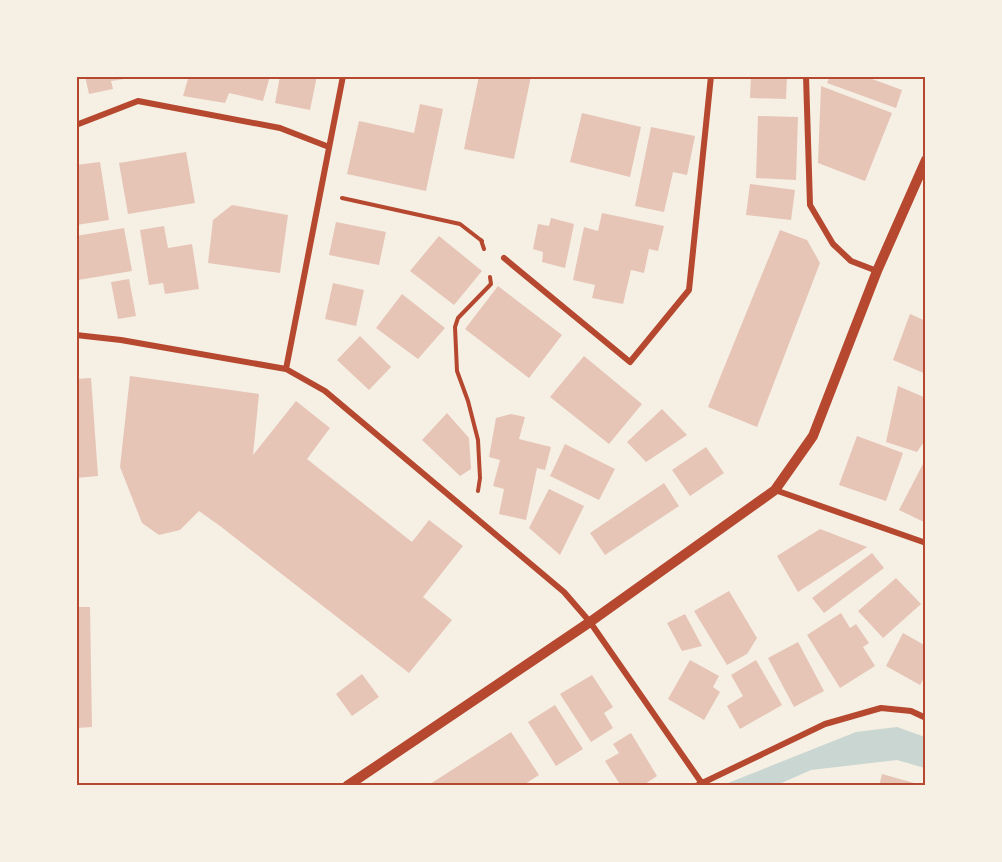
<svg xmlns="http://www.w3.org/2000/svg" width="1002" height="862" font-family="'Work Sans',sans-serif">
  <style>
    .water { fill: #c9d6d2 }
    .building { fill: #e6c5b7 }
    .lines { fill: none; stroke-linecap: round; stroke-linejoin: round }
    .path { stroke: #b5482f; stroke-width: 4 }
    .minor { stroke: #b5482f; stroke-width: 6 }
    .tertiary { stroke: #b5482f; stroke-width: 10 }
    .neatline { fill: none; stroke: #b5482f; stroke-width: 2 }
  </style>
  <rect width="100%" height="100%" fill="#f6efe4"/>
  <path class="water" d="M897,727L925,737V768L897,760L811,770L777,785H723L856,732Z"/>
  <path class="building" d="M85,76H131V78L111,81L113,89L89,94Z
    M198,76H270L263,101L229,93L225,103L183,96L188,79Z
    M280,76H317L310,110L275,103Z
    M479,76H531L514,159L464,149Z
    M751,76H787L786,99L750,98Z
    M830,76H864L902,90L896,108L827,83Z
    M821,86L892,113L865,181L818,163Z
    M420,104L443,109L426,191L347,174L359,121L414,133Z
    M582,113L641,127L630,177L570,162Z
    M758,116L798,117L796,180L756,178Z
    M651,127L695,136L687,175L673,172L664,212L635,206Z
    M186,152L195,203L128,214L119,163Z
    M100,162L109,220L76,225V165Z
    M750,184L795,190L791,220L746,215Z
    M232,205L288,215L280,273L208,263L213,220Z
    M602,213L664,226L658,251L649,249L644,273L631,270L623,304L592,298L595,285L573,280L584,227L598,231Z
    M551,218L574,224L565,268L542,262L543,252L533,249L538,224L549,226Z
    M336,222L386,232L379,265L329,255Z
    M164,226L168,248L192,244L199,289L165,294L163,283L149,285L140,230Z
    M124,228L132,271L78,280L76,236Z
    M780,230L807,240L820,263L757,427L708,407Z
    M439,236L482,271L454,305L410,271Z
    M129,279L136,316L118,319L111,282Z
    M333,283L364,290L356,326L325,319Z
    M498,286L562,335L529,378L465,329Z
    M402,294L445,328L418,359L376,328Z
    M910,314L926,321V374L893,360Z
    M360,336L391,367L369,390L337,360Z
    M584,356L642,404L609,444L550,397Z
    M130,376L259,394L253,455L296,401L330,428L307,459L412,542L429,520L463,546L423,597L452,620L409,673L220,526L199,511L180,530L159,535L142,523L120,467Z
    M91,378L98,476L76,478V379Z
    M898,386L926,398V439L917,452L886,442Z
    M662,409L687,435L646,462L627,442Z
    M447,413L469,438L471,469L460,476L422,440Z
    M511,414L525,417L519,439L551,447L545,470L537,468L526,520L499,514L504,489L493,486L500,460L489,457L496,418Z
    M857,436L903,453L886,501L839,485Z
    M565,444L615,469L599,500L550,476Z
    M706,447L724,473L690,496L672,470Z
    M924,462L926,463V523L899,510Z
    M664,483L679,506L605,555L590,533Z
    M549,489L584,506L560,555L529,528Z
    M820,529L867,547L798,592L777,556Z
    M872,553L884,568L824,613L812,598Z
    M896,578L921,604L883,638L858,611Z
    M729,591L757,638L747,654L727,665L694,611Z
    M76,607H90L92,727L76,728Z
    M841,613L850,628L856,624L869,643L863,647L875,666L840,688L807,635Z
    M685,614L702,646L682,651L667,623Z
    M903,633L926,646V674L920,685L886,666Z
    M798,642L824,691L794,707L768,658Z
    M690,660L719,676L713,687L720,692L704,720L668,699Z
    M756,660L782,705L740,729L727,706L743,696L731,675Z
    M362,674L379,697L352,716L336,694Z
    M592,675L613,707L604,713L613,728L591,742L560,694Z
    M555,705L583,749L556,766L528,722Z
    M511,732L539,775L522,786H427Z
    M631,733L657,776L642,786H621L605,761L619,753L613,744Z
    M882,774L921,785V786H879Z"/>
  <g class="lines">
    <path class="path" d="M342,198L460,224L482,241
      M481,240L484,249
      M478,491L480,478L478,440L468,401L457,371L455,327L458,318L491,284L490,277"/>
    <path class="minor" d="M806,76L810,205L833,244L851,261L877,271
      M76,125L138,101L280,128L329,147
      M504,258L630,362L689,290L711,76
      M76,335L121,340L286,369L325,391L564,592L590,622L701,782
      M286,369L343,76
      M775,490L926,543
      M696,786L825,724L881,708L911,711L926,718"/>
    <path class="tertiary" d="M347,786L590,622L775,490L813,436L877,271L926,160"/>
  </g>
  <rect width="1002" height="862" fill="none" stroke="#f6efe4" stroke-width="156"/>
  <rect x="78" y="78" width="846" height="706" class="neatline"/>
</svg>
